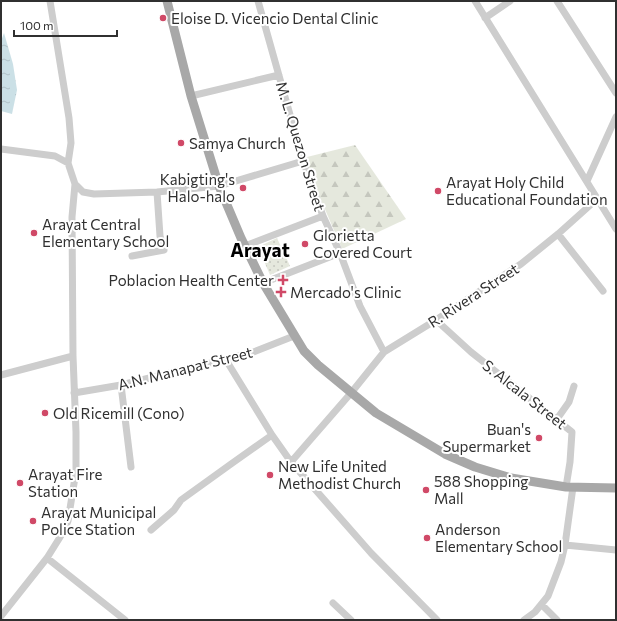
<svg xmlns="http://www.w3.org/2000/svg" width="617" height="621" font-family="Commissioner,sans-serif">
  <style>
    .forest { fill: url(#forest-firs) }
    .park { fill: url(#park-dots) }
    .water { fill: url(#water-ripples) }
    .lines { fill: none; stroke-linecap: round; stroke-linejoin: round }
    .minor { stroke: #cdcdcd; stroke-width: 7 }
    .major { stroke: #a8a8a8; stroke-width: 9 }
    .poi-dot { fill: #d04967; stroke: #fff; stroke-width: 1.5 }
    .labels { text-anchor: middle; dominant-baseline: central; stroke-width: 4; stroke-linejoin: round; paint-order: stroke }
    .poi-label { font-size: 15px; fill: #303030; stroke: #fff; text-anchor: start }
    .street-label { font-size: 15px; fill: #303030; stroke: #fff }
    .district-label { font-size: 19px; font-weight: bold; fill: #000; stroke: #fff }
  </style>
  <defs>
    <pattern id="forest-firs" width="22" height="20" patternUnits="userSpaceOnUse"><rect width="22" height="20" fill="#e5e8dd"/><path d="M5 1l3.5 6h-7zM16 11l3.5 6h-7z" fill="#c5c7be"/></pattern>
    <pattern id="park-dots" width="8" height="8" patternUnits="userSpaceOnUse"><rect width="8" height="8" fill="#e5e8dd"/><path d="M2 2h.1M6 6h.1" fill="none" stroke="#c5c7be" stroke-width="1.8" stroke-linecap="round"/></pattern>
    <pattern id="water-ripples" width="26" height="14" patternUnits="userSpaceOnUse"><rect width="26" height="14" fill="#cbe0e6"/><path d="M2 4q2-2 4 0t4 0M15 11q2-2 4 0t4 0" fill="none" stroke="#afc0c6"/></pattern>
  </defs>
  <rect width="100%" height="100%" fill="#fff"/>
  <path class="forest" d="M355,145L406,219L342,249L303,158Z"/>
  <path class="park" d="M277,238L290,266L270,275L258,247Z"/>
  <path class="water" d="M4,33L13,64L17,90L12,114L1,111V41Z"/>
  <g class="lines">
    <path class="minor" d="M258,1L303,161L323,216L340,253L360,306L384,352
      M475,1L616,229
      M557,1L616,93
      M485,18L510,1
      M191,96L279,75
      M1,149L55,156L68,163
      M587,181L616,117
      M75,184L83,192L94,194L157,192L219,186L303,161
      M558,234L603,291
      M245,246L323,216
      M132,256L164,250L160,236L157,192
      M263,283L340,253
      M436,320L471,352L572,432L570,462L566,487
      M226,360L272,435L291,462L371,553L437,620
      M1,375L73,356
      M121,385L131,467
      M74,393L121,385L251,353L294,336
      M557,419L569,402L574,386
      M291,462L351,393L384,352L436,320L521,264L558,234L597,199
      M151,530L174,510L181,500L231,464L272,435
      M565,545L616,550
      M47,558L125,620
      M333,603L351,620
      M542,605L557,620
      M1,616L47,558L62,534L68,521L76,471V432L73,356L72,217L75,184L68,163L71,143L69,118L50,1
      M524,620L535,612L548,596L561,562L565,545L573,487"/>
    <path class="major" d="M167,1L191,96L219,186L241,238L263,283L304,351L318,365L376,413L445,454L475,467L511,478L566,487L616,488"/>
  </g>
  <g class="poi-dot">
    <circle cx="163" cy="18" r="4"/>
    <circle cx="181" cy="143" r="4"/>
    <circle cx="243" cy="188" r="4"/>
    <circle cx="438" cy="191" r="4"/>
    <circle cx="34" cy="233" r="4"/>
    <circle cx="305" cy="244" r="4"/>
    <path d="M281 274h4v4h4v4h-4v4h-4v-4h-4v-4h4z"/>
    <path d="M279 286h4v4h4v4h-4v4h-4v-4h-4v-4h4z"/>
    <circle cx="45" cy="413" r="4"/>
    <circle cx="539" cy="438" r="4"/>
    <circle cx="270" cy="475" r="4"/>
    <circle cx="20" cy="483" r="4"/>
    <circle cx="426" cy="490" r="4"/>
    <circle cx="33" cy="521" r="4"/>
    <circle cx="427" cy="538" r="4"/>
  </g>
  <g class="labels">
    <g class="poi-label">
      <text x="171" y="18">Eloise D. Vicencio Dental Clinic</text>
      <text x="189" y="143">Samya Church</text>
      <text x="235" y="179" text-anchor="end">Kabigting's<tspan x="235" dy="17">Halo-halo</tspan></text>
      <text x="446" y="182">Arayat Holy Child<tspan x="446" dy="17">Educational Foundation</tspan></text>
      <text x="42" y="224">Arayat Central<tspan x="42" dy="17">Elementary School</tspan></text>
      <text x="313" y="235">Glorietta<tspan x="313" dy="17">Covered Court</tspan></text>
      <text x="274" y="280" text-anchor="end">Poblacion Health Center</text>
      <text x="290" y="292">Mercado's Clinic</text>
      <text x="53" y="413">Old Ricemill (Cono)</text>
      <text x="531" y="429" text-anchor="end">Buan's<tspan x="531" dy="17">Supermarket</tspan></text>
      <text x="278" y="466">New Life United<tspan x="278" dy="17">Methodist Church</tspan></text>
      <text x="28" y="474">Arayat Fire<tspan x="28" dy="17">Station</tspan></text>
      <text x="434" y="481">588 Shopping<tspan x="434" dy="17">Mall</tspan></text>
      <text x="41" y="512">Arayat Municipal<tspan x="41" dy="17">Police Station</tspan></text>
      <text x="435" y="529">Anderson<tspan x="435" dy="17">Elementary School</tspan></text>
    </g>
    <g class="street-label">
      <text transform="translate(301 146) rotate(73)">M. L. Quezon Street</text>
      <text transform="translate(473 295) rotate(-33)">R. Rivera Street</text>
      <text transform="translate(185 368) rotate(-14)">A.N. Manapat Street</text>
      <text transform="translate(525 394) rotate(38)">S. Alcala Street</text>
    </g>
    <g class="district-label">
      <text x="260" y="249">Arayat</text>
    </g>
  </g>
  <rect width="617" height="621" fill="none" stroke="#303030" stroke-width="4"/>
  <path d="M14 30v6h103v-6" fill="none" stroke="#303030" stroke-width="2"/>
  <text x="20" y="30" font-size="12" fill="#303030" stroke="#ffffff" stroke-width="3" paint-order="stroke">100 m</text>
</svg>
